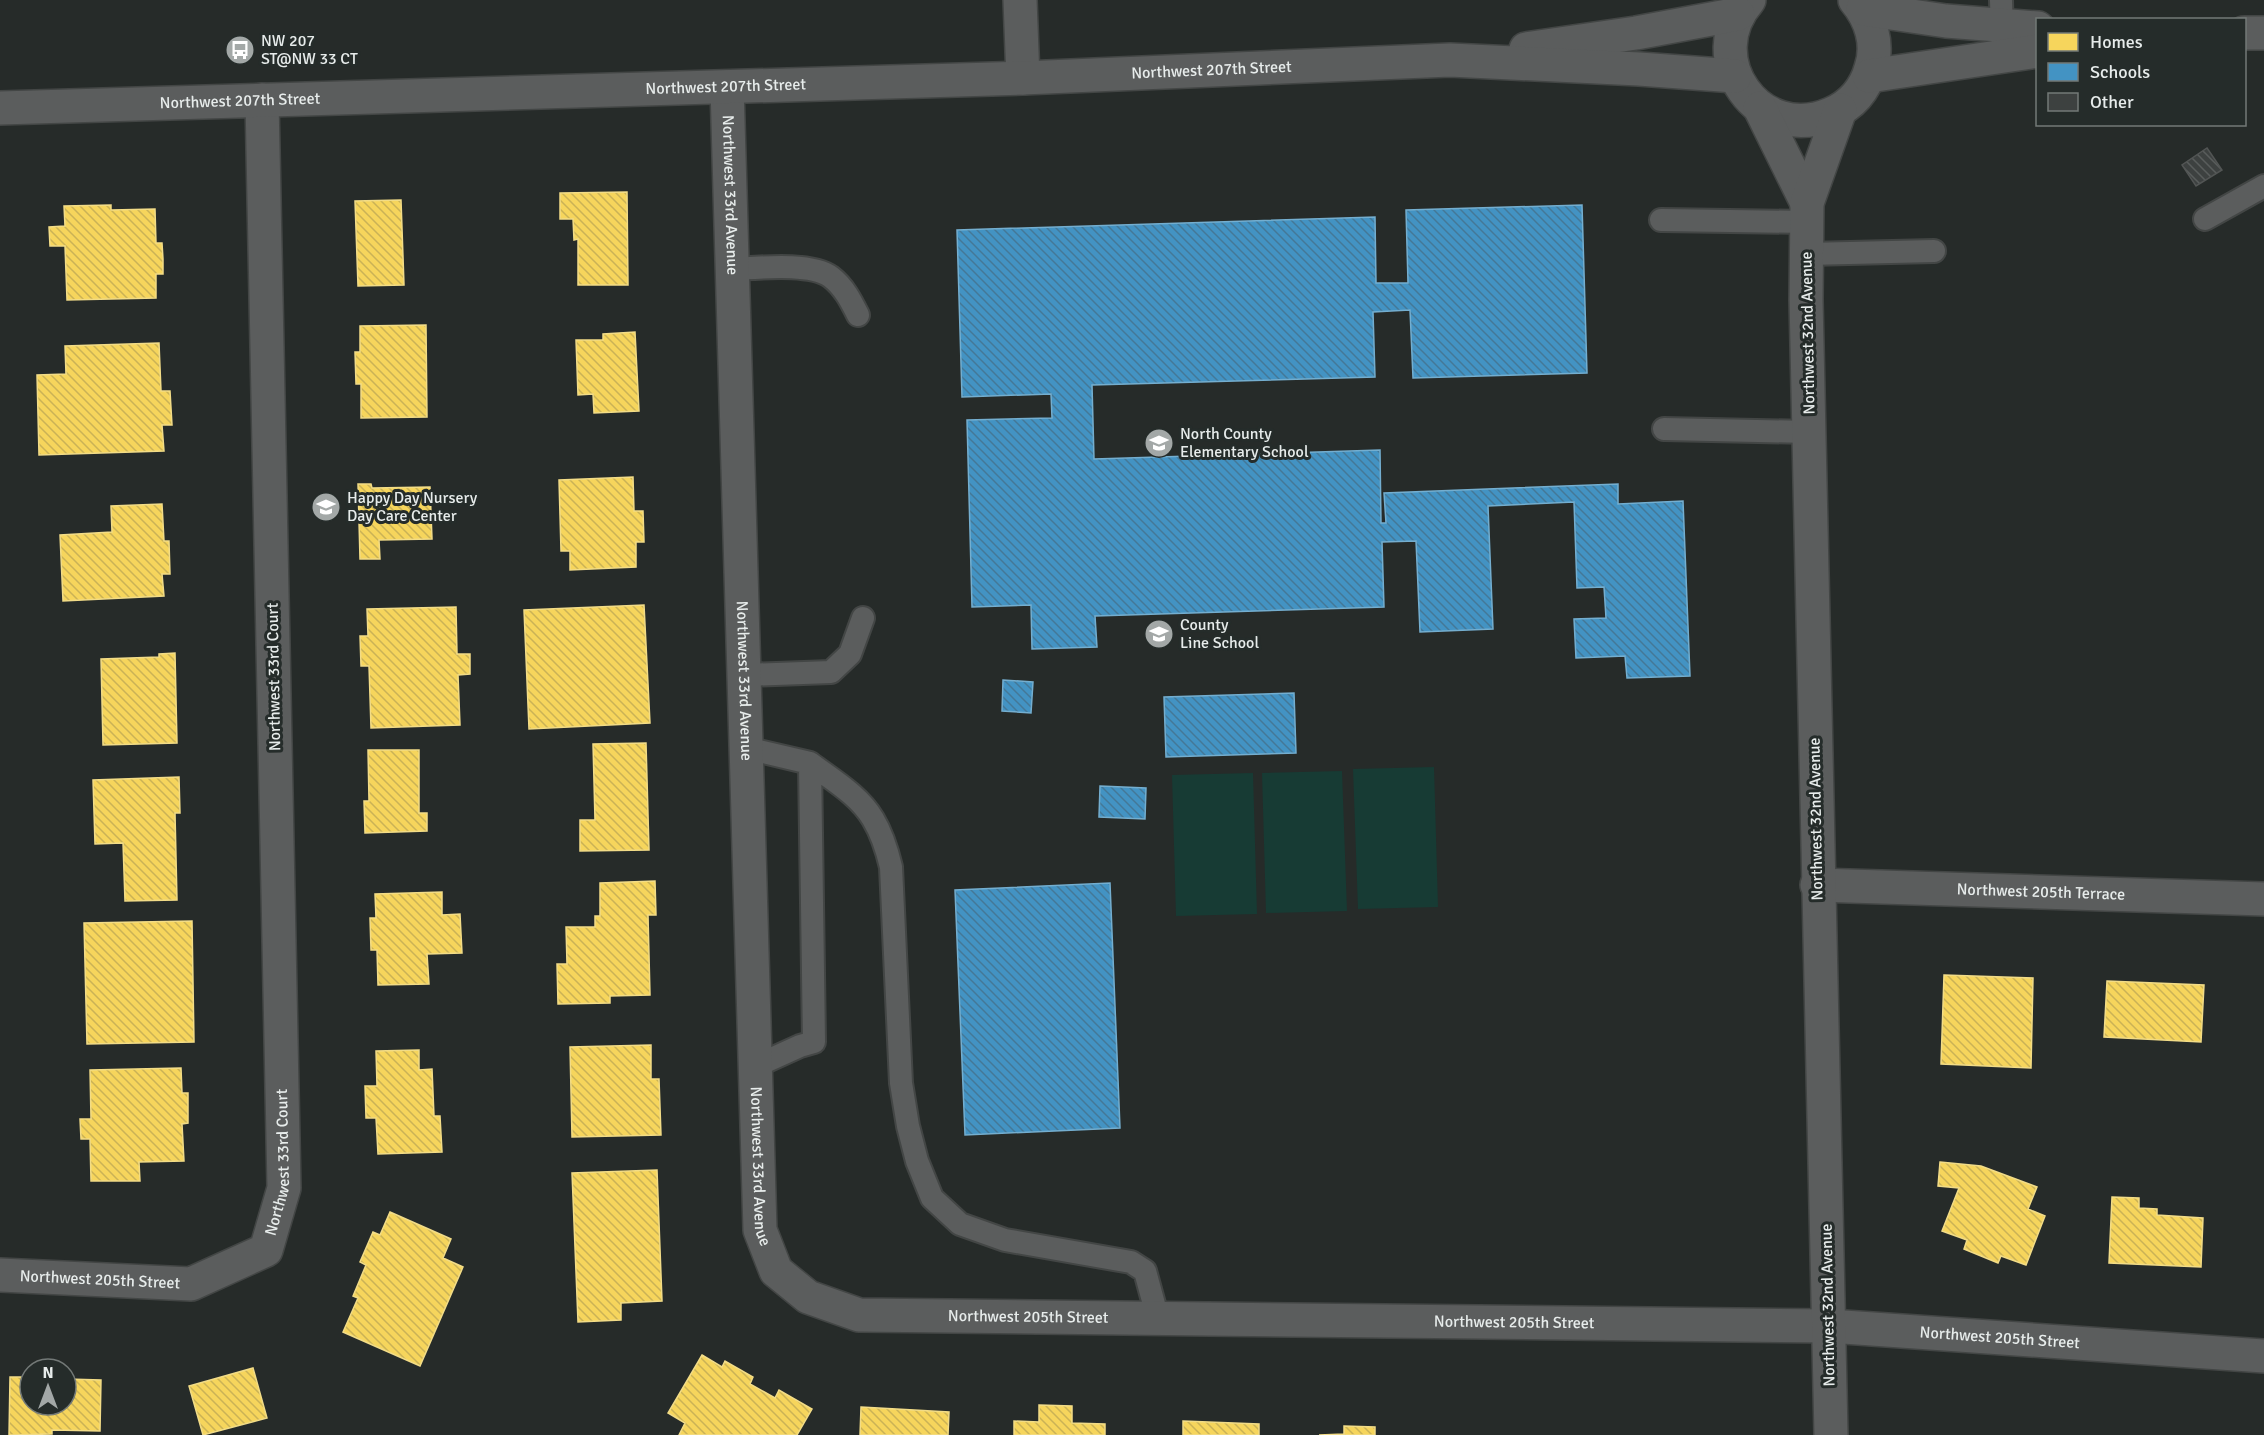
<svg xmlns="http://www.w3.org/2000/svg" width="2264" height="1435" font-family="Signika,sans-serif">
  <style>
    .garden { fill: #173b34 }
    .homes { fill: url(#homes-back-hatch); stroke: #f2dc87; stroke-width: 1.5 }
    .schools { fill: url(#schools-back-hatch); stroke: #74aecf; stroke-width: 1.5 }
    .building { fill: url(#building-back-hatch); stroke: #525554; stroke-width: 1.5 }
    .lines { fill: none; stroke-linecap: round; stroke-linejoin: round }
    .lane-casing { stroke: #434645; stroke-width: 26 }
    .street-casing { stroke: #434645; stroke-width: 36 }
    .secondary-casing { stroke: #434645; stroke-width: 36 }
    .lane { stroke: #5b5d5d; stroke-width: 22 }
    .street { stroke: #5b5d5d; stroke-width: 33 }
    .secondary { stroke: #5b5d5d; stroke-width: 33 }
    .labels { text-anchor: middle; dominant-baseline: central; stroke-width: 6; stroke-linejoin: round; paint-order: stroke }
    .poi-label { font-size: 16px; fill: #e7eceb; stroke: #252c2a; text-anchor: start }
    .street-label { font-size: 16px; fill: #e7eceb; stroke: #252c2a }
  </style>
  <defs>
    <pattern id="homes-back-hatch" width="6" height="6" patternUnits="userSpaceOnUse" patternTransform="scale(1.5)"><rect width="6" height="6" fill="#f6d55c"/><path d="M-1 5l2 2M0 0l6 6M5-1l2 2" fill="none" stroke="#cab256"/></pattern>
    <pattern id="schools-back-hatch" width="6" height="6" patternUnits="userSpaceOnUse" patternTransform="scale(1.5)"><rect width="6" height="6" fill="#4393c3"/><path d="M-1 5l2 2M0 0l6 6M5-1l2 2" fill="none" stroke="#447897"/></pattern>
    <pattern id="building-back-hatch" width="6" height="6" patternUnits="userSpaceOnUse" patternTransform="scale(1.5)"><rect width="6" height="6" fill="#3d4140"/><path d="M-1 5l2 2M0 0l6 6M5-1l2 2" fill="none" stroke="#595d5c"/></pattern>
  </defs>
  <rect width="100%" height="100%" fill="#262b29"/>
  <path class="garden" d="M1434,767L1438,907L1358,909L1353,769Z
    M1342,771L1347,911L1266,913L1262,773Z
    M1253,773L1257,914L1176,916L1172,775Z"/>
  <path class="homes" d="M627,192L628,285H578V239L574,240L573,219H560V193Z
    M401,200L404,285L358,286L355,201Z
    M111,205V210L155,209L156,243H162L163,259V274H156V298L67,300L65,246H50L49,227L65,226L64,206Z
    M426,325L427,417L361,418V384H356L355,352H360V326Z
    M635,332L639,411L594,413L593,394L578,395L576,340H603V334Z
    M159,343L161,391H170L172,425H162L164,451L39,455L37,375L66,374L65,346Z
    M633,477L634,511H643L644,542H636V567L570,570V551H561L559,480Z
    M358,484H371L372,488L430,487L432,539L379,540L380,559H360Z
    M162,504L164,541H169L170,574H162L164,596L63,601L60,535L112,532L111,506Z
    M644,605L650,723L529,729L524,610Z
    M456,607L457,654H470V674L458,675L460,725L371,728L369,666H361L360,636H368L367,609Z
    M175,653L177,743L103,745L101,659L159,657V654Z
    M646,743L649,850L580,851V820H595L593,744Z
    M368,750H419V813H427V831L365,833L364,801H369Z
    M179,777L180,813H175L177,900L125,901L123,843L95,844L93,780Z
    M655,881L656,915H648L650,995L610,996V1003L558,1004L557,964H567L566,927H595V916H600V883Z
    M442,892V915L460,914L462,953L427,954L429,984L378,985L377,950H371L370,918H376L375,894Z
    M192,921L194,1042L87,1044L84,923Z
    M1944,975L2033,978L2031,1068L1941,1064Z
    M2107,981L2204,985L2201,1042L2104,1037Z
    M651,1045V1079H659L661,1135L572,1137L570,1047Z
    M419,1050V1070L432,1069L434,1116H440L442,1152L378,1154L376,1118H366L365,1086H377L376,1051Z
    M181,1068L182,1093H188V1123L182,1124L184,1161L139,1162L140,1181H91L90,1139H81L80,1119H91L90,1070Z
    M1940,1162L1981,1166L2037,1187L2028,1209L2045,1216L2026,1265L2001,1256L1998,1263L1964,1249L1967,1240L1942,1231L1959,1188L1938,1186Z
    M657,1170L662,1301L621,1303V1320L578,1322L572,1173Z
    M2112,1197L2139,1198V1208L2157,1209V1215L2203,1218L2201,1267L2109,1263Z
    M390,1212L451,1239L443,1258L463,1267L420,1366L343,1332L358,1298L353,1296L366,1265L360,1262L373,1232L380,1235Z
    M702,1355L722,1367L725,1361L753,1377L750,1384L775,1398L779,1390L812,1409L797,1435H679L685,1423L668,1413Z
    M253,1368L267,1418L203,1435L189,1386Z
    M66,1372L67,1379L101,1380L100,1431L52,1430V1434L9,1435L10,1377H30V1405H66Z
    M1039,1405L1072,1406V1423L1105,1424V1435H1014V1421L1039,1422Z
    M861,1407L949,1412L948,1435H860Z
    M1183,1421L1259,1424V1435H1183Z
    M1344,1426L1375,1427V1435H1319L1344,1434Z"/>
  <path class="schools" d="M1582,205L1587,373L1413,378L1410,310L1373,312L1375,377L1092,385L1094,459L1380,450L1381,523H1386L1384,493L1618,484V504L1683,501L1690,676L1627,678L1625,656L1576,658L1574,619L1606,618L1604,587L1577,588L1574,502L1488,506L1493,629L1420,632L1416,541L1382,542L1384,607L1095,616L1097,647L1032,649L1031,605L972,607L967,420L1052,418L1051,394L962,397L957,230L1375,217L1376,283H1408L1406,210Z
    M1003,680L1033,682L1031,713L1002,711Z
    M1294,693L1296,753L1166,757L1164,697Z
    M1100,786L1146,788L1145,819L1099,817Z
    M1110,883L1120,1128L965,1135L955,890Z"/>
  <path class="building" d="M2207,148L2222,170L2196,186L2182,165Z"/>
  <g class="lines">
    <g class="lane-casing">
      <path id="lane" d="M2001,0L2002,38
        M2205,219L2264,186
        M1661,220L1807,222
        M1807,254L1934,251
        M733,269C757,268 811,262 831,277C844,287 851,301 858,315
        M1664,429L1809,432
        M745,675L831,672L850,654L863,618
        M746,748L810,763L814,1042L800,1046L756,1066
        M810,763C831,779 859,795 873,819C882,834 887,850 891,867L901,1083L908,1126L917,1161L932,1198L960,1224L1005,1240L1131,1262L1145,1271L1158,1319"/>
    </g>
    <g class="street-casing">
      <g id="street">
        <path d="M1020,0L1023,78"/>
        <path id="s1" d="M727,87L760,1230L776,1271L808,1297L859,1315L1829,1326L2264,1356"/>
        <path id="s2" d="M1817,885L2264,899"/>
        <path id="s3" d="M0,1275L191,1284L266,1250L284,1188L262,100"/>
      </g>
    </g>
    <g class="secondary-casing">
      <g id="secondary">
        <path d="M1749,0C1698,58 1759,145 1831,114C1852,105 1865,90 1871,68C1879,44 1871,19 1855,0"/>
        <path d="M1863,9L1946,21L2038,28"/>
        <path d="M2244,33H2264"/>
        <path d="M1526,49L1636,33L1738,14"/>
        <path d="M1869,76L2038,51"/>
        <path id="s4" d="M0,108L1023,78L1450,60L1639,69L1735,76"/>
        <path d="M1760,108L1807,203"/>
        <path d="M1831,1435L1806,300L1807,203L1840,110"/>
      </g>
    </g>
    <use href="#lane" class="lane"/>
    <use href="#street" class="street"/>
    <use href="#secondary" class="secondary"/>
  </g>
  <defs>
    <g id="bus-disc" transform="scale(1.5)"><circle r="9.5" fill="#a3a8a7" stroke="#252c2a"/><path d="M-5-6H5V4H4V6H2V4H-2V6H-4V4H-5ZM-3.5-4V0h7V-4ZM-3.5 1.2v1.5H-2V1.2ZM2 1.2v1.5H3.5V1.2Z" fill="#fff"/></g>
    <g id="school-disc" transform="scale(1.5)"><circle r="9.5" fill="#a3a8a7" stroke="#252c2a"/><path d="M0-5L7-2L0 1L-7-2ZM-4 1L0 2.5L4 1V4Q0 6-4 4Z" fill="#fff"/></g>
  </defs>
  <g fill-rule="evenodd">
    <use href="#bus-disc" x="240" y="50"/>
    <use href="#school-disc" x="1159" y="443"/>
    <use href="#school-disc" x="326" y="507"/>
    <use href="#school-disc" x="1159" y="634"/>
  </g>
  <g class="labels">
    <g class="poi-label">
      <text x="261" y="41">NW 207<tspan x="261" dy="18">ST@NW 33 CT</tspan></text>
      <text x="1180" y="434">North County<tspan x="1180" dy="18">Elementary School</tspan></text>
      <text x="347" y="498">Happy Day Nursery<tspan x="347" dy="18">Day Care Center</tspan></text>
      <text x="1180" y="625">County<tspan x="1180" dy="18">Line School</tspan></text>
    </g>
    <g class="street-label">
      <text stroke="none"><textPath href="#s4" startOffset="1212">Northwest 207th Street</textPath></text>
      <text stroke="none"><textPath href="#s4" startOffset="726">Northwest 207th Street</textPath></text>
      <text stroke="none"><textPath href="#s4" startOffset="240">Northwest 207th Street</textPath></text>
      <text stroke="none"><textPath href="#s1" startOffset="108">Northwest 33rd Avenue</textPath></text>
      <text transform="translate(1808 333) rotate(-91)">Northwest 32nd Avenue</text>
      <text transform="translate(274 677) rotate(-91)">Northwest 33rd Court</text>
      <text stroke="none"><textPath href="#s1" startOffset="594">Northwest 33rd Avenue</textPath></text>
      <text transform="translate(1816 819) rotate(-91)">Northwest 32nd Avenue</text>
      <text stroke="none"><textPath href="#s2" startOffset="224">Northwest 205th Terrace</textPath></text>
      <text stroke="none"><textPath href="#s3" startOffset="363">Northwest 33rd Court</textPath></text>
      <text stroke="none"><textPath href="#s1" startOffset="1080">Northwest 33rd Avenue</textPath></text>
      <text stroke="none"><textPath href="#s3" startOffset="100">Northwest 205th Street</textPath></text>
      <text transform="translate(1828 1305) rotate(-91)">Northwest 32nd Avenue</text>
      <text stroke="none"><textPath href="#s1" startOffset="1452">Northwest 205th Street</textPath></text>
      <text stroke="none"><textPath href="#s1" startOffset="1938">Northwest 205th Street</textPath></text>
      <text stroke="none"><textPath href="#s1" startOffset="2424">Northwest 205th Street</textPath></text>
    </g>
  </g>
  <rect x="2036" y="18" width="210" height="108" fill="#252c2a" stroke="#737977" stroke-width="1.5"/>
  <rect x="2048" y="33" width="30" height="18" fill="#f6d55c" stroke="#737977" stroke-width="1.5"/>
  <text x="2090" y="48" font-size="18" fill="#e7eceb">Homes</text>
  <rect x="2048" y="63" width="30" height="18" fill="#4393c3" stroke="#737977" stroke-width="1.5"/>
  <text x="2090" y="78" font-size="18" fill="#e7eceb">Schools</text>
  <rect x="2048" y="93" width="30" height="18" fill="#3d4140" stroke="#737977" stroke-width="1.5"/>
  <text x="2090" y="108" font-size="18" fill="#e7eceb">Other</text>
  <g transform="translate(48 1387)"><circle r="28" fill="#252c2a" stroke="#737977" stroke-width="1.5"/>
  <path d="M0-4.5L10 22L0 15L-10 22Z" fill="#a3a8a7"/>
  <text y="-9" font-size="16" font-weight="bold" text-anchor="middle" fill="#e7eceb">N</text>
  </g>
</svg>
